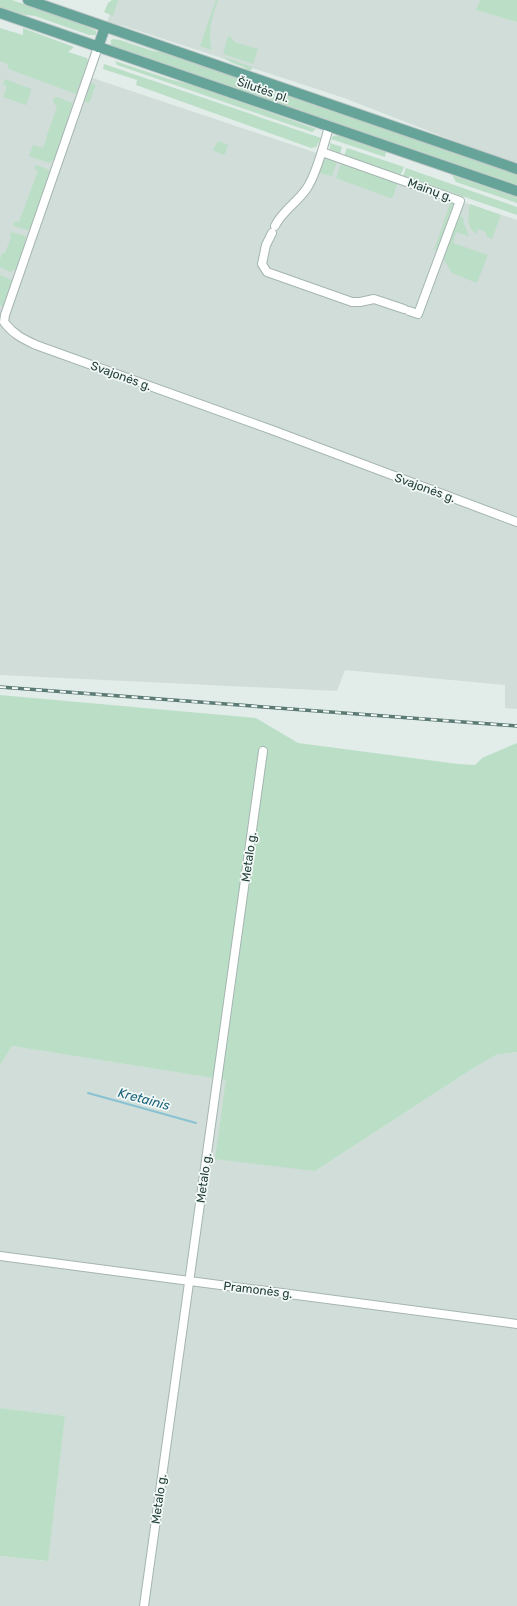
<svg xmlns="http://www.w3.org/2000/svg" width="517" height="1606" font-family="Rubik,sans-serif">
  <style>
    .built { fill: #d0ddd8 }
    .green { fill: #bbdec7 }
    .lines { fill: none; stroke-linecap: round; stroke-linejoin: round }
    .stream { stroke: #89c2d3; stroke-width: 2 }
    .minor-casing { stroke: #a5b5b1; stroke-width: 10 }
    .major-casing { stroke: #c1c9c8; stroke-width: 12 }
    .minor { stroke: #fff; stroke-width: 8 }
    .major { stroke: #66a399; stroke-width: 10 }
    .rail-casing { stroke: #5c7a74; stroke-width: 3.5 }
    .rail { stroke: #f3f9f7; stroke-width: 2; stroke-dasharray: 6; stroke-linecap: butt }
    .labels { text-anchor: middle; dominant-baseline: central; stroke-width: 3.5; stroke-linejoin: round; paint-order: stroke }
    .street-label { font-size: 12px; fill: #223e39; stroke: #f3f9f7 }
    .water-label { font-size: 13px; font-style: italic; fill: #1a647c; stroke: #f3f9f7 }
  </style>
  <rect width="100%" height="100%" fill="#e2ede9"/>
  <path class="built" d="M115,0H480L477,10L517,22V163L480,151L344,98L124,26L107,22Z
    M0,47L517,220V709L505,708V685L345,670L337,691L0,675Z
    M12,1046L227,1080L315,1171L472,1069L496,1055L517,1052V1606H0V1556L47,1561L65,1416L0,1408V1065Z"/>
  <path class="green" d="M0,0H12L84,25L96,31V35H89L35,16L19,14L0,7Z
    M112,0H118L113,16L104,12L108,3Z
    M216,0H218C212,17 207,32 212,50L200,46Z
    M480,0H517V22L476,10Z
    M0,28L23,35V28L74,47L68,52L87,58L88,61L76,94L11,70L8,68V64L0,61Z
    M228,36L231,37L234,42L258,49L253,64L223,54Z
    M113,39L120,40L153,51L167,53L517,174V185L118,48L111,45V40Z
    M224,57L252,67V69L249,71C242,64 230,65 224,57Z
    M115,61L169,79L197,86L316,129L312,132L291,125L117,65Z
    M104,64L321,138L316,147L311,148L136,85L137,80L103,69Z
    M5,79L31,89V91L26,105L3,97L7,86L3,85Z
    M90,83L96,85L89,103L84,101Z
    M57,97L72,103V105L55,159L49,163L29,156L33,145L43,148L47,138L46,137L57,108L53,101L54,98Z
    M339,135L386,152L385,157L331,139L333,136Z
    M218,141L228,145L225,154L223,155L213,150Z
    M330,143L342,147L340,154L330,150Z
    M347,148L404,167L400,176L344,156Z
    M327,158L337,161L332,176L320,173L324,160Z
    M341,163L398,182L393,197L390,198L336,178Z
    M37,165L49,170L50,173L31,228L28,230L14,226L13,224L16,221L19,222L38,171L35,169L34,167Z
    M406,168L517,207V215L403,176Z
    M452,175L517,197V203L456,182Z
    M451,201L453,205L439,246L436,250H434Z
    M470,204L501,215L492,239L486,236V232L478,229L476,234C466,226 468,216 470,204Z
    M458,215L463,218L464,224L469,236L456,232L453,243L488,255L477,283L452,273L443,258Z
    M11,232L25,236L27,240L19,267L10,272L0,267V260L2,253H5L11,238L10,235Z
    M0,275L12,280L13,283L3,306L0,305Z
    M0,695L256,718L298,743L458,764L475,765L482,758L517,743V1052L496,1055L472,1069L315,1171L215,1159L226,1080L12,1046L0,1065Z
    M0,1408L65,1416L48,1561L0,1556Z"/>
  <g class="lines">
    <path class="stream" d="M88,1093L196,1123"/>
    <g class="minor-casing">
      <path id="minor" d="M98,47L5,315L4,322C13,334 23,339 36,345L272,430L517,522
        M322,152L460,201L418,314L409,311
        M275,226C282,211 298,202 307,188C317,173 324,144 329,127
        M272,233L266,245L262,264L267,272L352,302H360L374,299L404,309
        M0,1256L517,1324
        M144,1606L263,751"/>
    </g>
    <g class="major-casing">
      <path id="major" d="M28,0L517,169
        M0,13L517,191
        M98,47L105,27"/>
    </g>
    <use href="#minor" class="minor"/>
    <use href="#major" class="major"/>
    <g class="rail-casing">
      <path id="rail" d="M0,687L517,726"/>
    </g>
    <use href="#rail" class="rail"/>
  </g>
  <g class="labels">
    <g class="street-label">
      <text transform="translate(263 90) rotate(19)">Šilutės pl.</text>
      <text transform="translate(430 190) rotate(20)">Mainų g.</text>
      <text transform="translate(121 376) rotate(20)">Svajonės g.</text>
      <text transform="translate(425 488) rotate(20)">Svajonės g.</text>
      <text transform="translate(249 857) rotate(-82)">Metalo g.</text>
      <text transform="translate(204 1178) rotate(-82)">Metalo g.</text>
      <text transform="translate(258 1290) rotate(7)">Pramonės g.</text>
      <text transform="translate(159 1499) rotate(-82)">Metalo g.</text>
    </g>
    <g class="water-label">
      <text transform="translate(144 1099) rotate(15)">Kretainis</text>
    </g>
  </g>
</svg>
